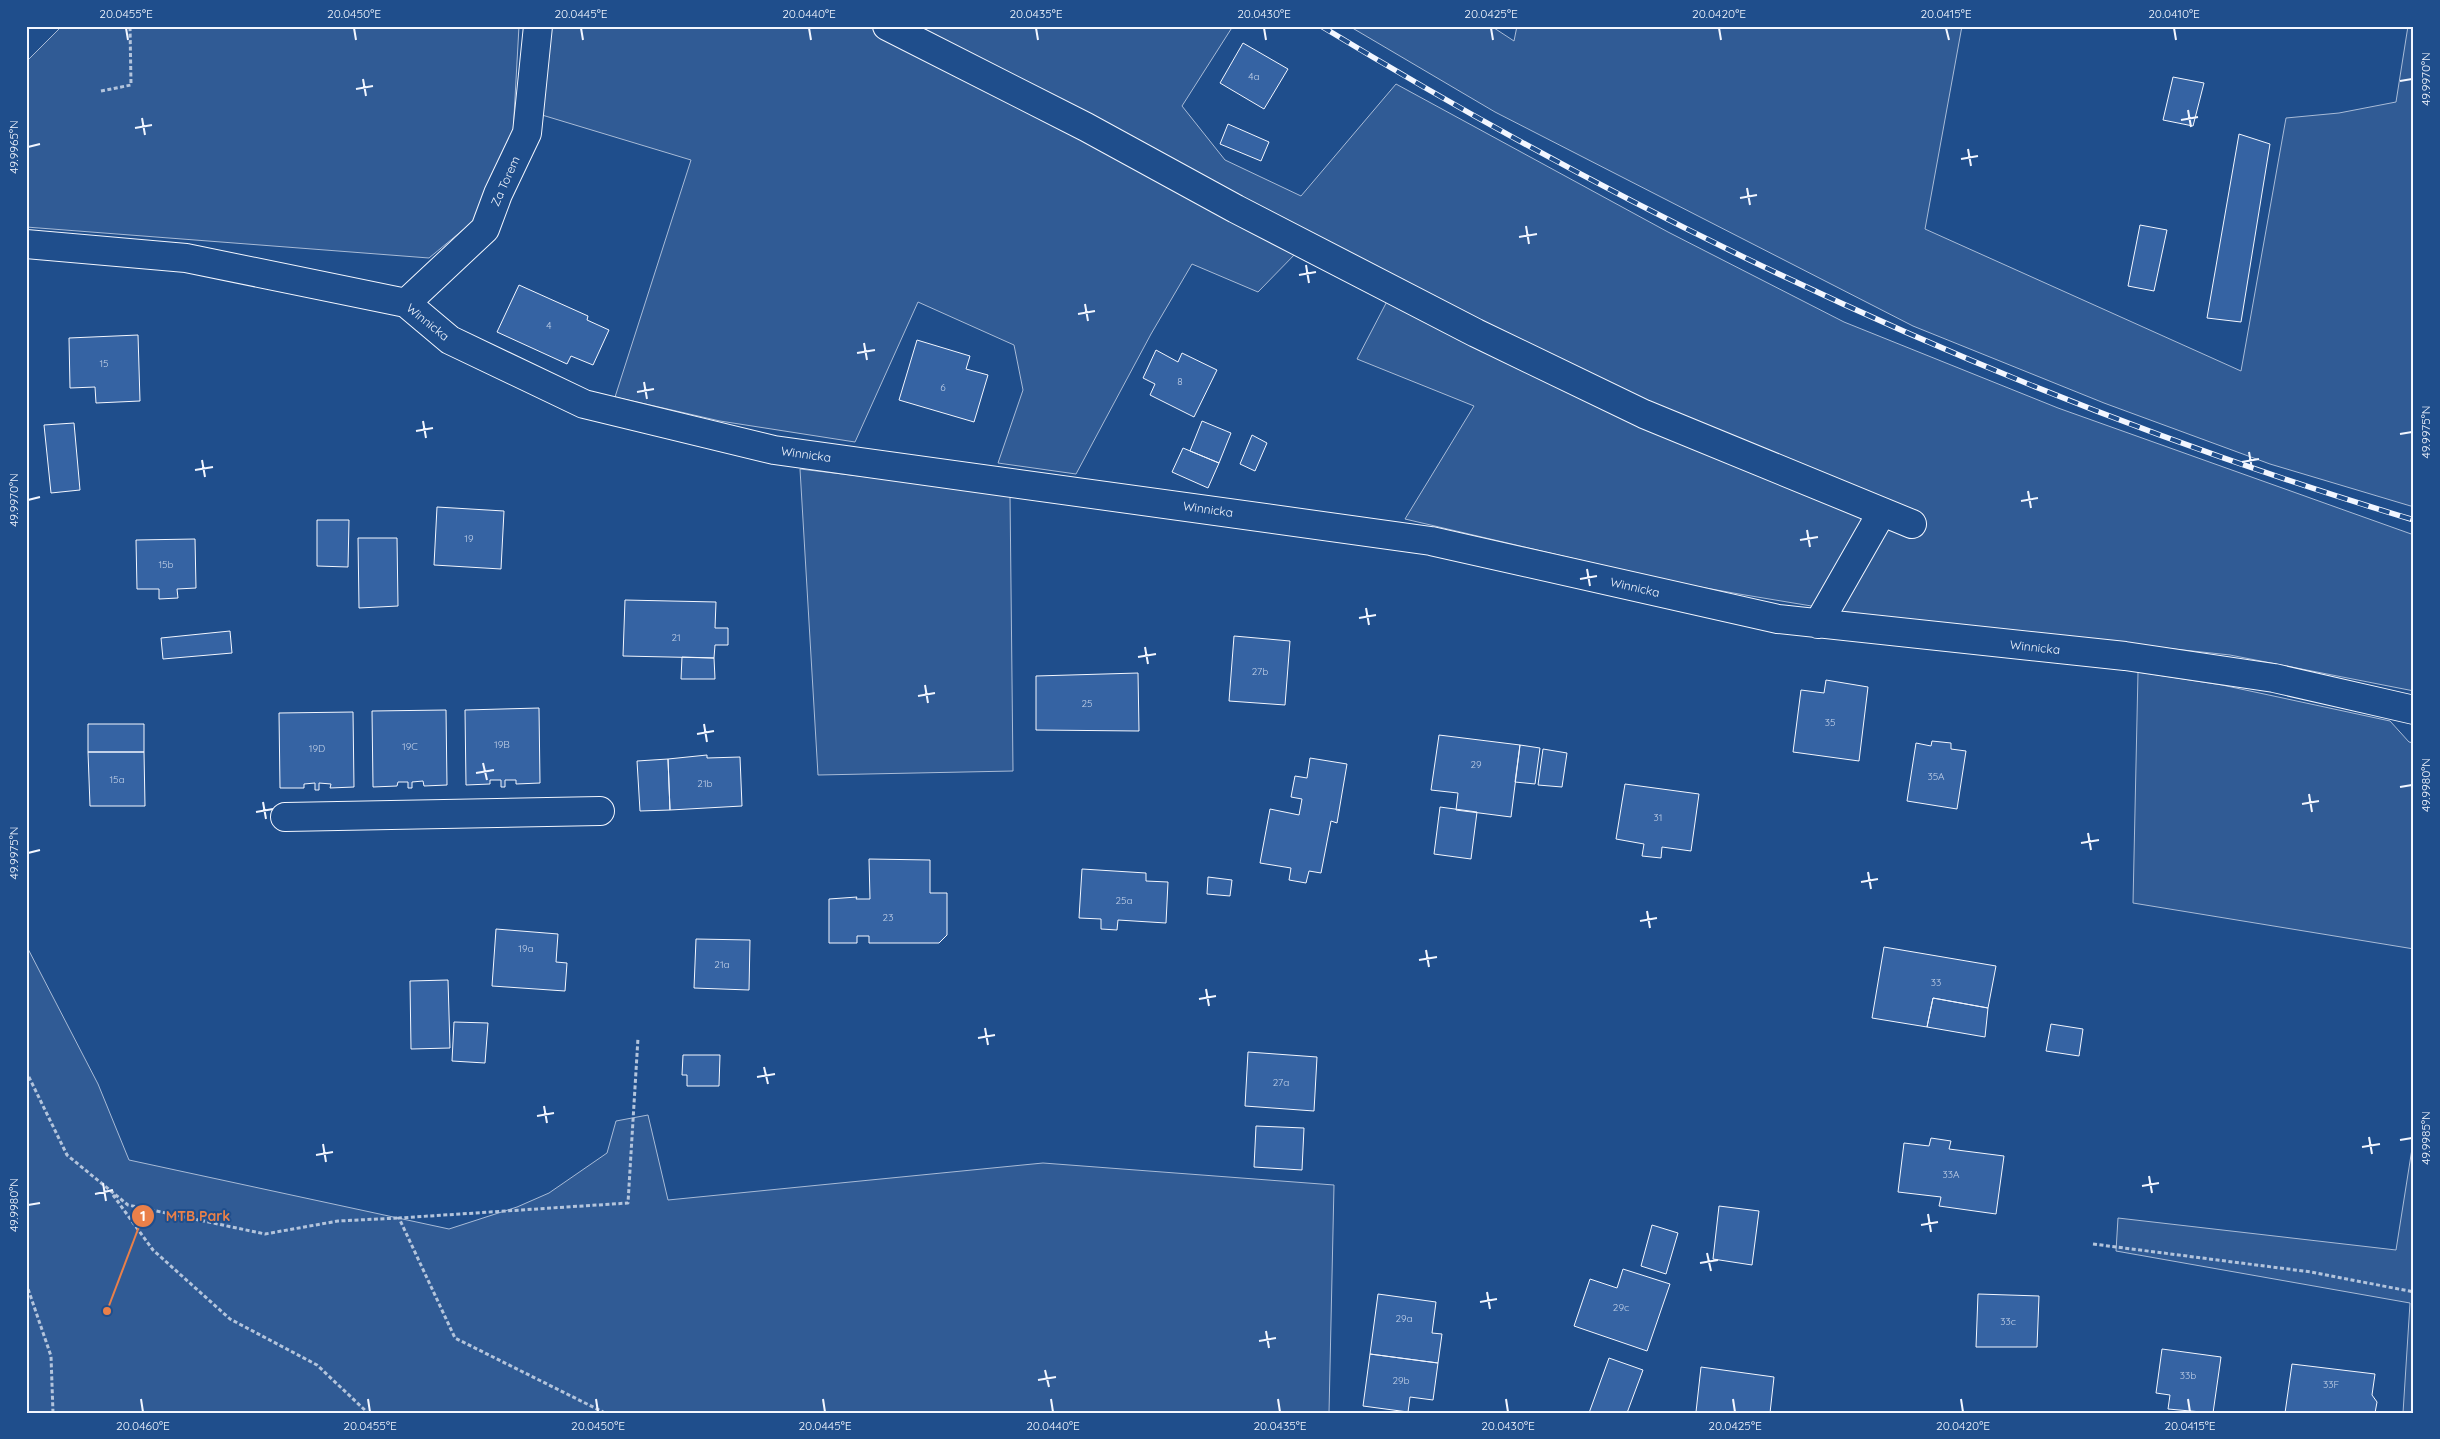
<svg xmlns="http://www.w3.org/2000/svg" width="2440" height="1439" font-family="Quicksand,sans-serif">
  <style>
    .built { fill: #305b95; stroke: #a8bbd7 }
    .building { fill: #3563a3; stroke: #f2f6ff }
    .lines { fill: none; stroke-linecap: round; stroke-linejoin: round }
    .minor-casing { stroke: #f2f6ff; stroke-width: 30 }
    .path { stroke: #b3c4dc; stroke-width: 3; stroke-dasharray: 4 2.5; stroke-linecap: butt }
    .minor { stroke: #1f4e8c; stroke-width: 28 }
    .rail-casing { stroke: #f2f6ff; stroke-width: 5.5 }
    .rail { stroke: #1f4e8c; stroke-width: 4; stroke-dasharray: 11; stroke-linecap: butt }
    .ticks { fill: none; stroke: #f2f6ff; stroke-width: 2 }
    .labels { text-anchor: middle; dominant-baseline: central; stroke-width: 4; stroke-linejoin: round; paint-order: stroke }
    .number-label { font-size: 10px; fill: #c3d1e8 }
    .street-label { font-size: 12px; fill: #f2f6ff; stroke: #1f4e8c }
    .leader { fill: none; stroke: #ea8049; stroke-width: 2 }
    .callout-dot { fill: #ea8049; stroke: #1f4e8c; stroke-width: 2 }
    .mark-label { font-size: 15px; text-anchor: middle; font-weight: bold; fill: #fff }
    .callout-label { font-size: 14px; text-anchor: middle; font-weight: bold; fill: #ea8049; stroke: #1f4e8c; stroke-width: 4; stroke-linejoin: round; paint-order: stroke }
    .neatline { fill: none; stroke: #f2f6ff; stroke-width: 2 }
    .ticks-label { font-size: 12px; text-anchor: middle; fill: #f2f6ff }
  </style>
  <rect width="100%" height="100%" fill="#1f4e8c"/>
  <path class="built" d="M62,26H519L513,134L475,220L429,258L26,227V62Z
    M550,26H1233L1182,106L1225,160L1301,196L1396,84L1668,232L1844,322L2058,408L2414,535V691L2230,655L1884,618L1739,594L1678,583L1405,519L1474,406L1357,359L1396,284L1299,250L1258,292L1192,264L1151,334L1076,474L998,463L1023,390L1014,345L918,302L855,442L720,421L615,397L691,160L542,115Z
    M1349,26H1491L1514,41L1517,26H1962L1925,229L2241,371L2286,118L2339,113L2396,102L2408,26H2414V507L2270,464L2104,403L1913,326L1495,112Z
    M800,469L1010,494L1013,771L818,775Z
    M2138,672L2222,685L2390,721L2409,742L2414,743V949L2133,903Z
    M26,945L98,1084L129,1160L449,1229L517,1207L549,1193L607,1153L616,1121L648,1115L668,1200L1043,1163L1334,1185L1329,1413H26Z
    M2414,1136V1413H2403L2410,1303L2116,1251L2118,1218L2396,1250Z"/>
  <path class="building" d="M1243,43L1288,69L1264,109L1220,83Z
    M2173,77L2204,83L2193,126L2163,120Z
    M1228,124L1269,142L1261,161L1220,144Z
    M2239,134L2270,144L2241,322L2207,318Z
    M2140,225L2167,230L2154,291L2128,286Z
    M519,285L588,316L587,320L609,330L593,365L571,356L567,364L497,332Z
    M138,335L140,401L96,403L95,387L70,388L69,338Z
    M917,340L970,356L966,369L988,375L974,422L899,400Z
    M1156,350L1178,362L1182,353L1217,370L1194,417L1150,395L1155,384L1143,378Z
    M1202,421L1231,433L1219,463L1190,451Z
    M74,423L80,490L51,493L44,425Z
    M1252,435L1267,443L1255,471L1240,464Z
    M1183,448L1219,463L1208,488L1172,472Z
    M437,507L504,511L501,569L434,565Z
    M317,520H349L348,567L317,566Z
    M358,538H397L398,606L359,608Z
    M195,539L196,588L177,589L178,598L159,599V589H137L136,540Z
    M625,600L716,602L715,628H728V645H715L714,658L623,656Z
    M230,631L232,653L163,659L161,638Z
    M1234,636L1290,641L1285,705L1229,701Z
    M682,657L714,658L715,679H681Z
    M1138,673L1139,731L1036,730V676Z
    M1826,680L1868,687L1859,761L1793,752L1801,690L1824,693Z
    M539,708L540,783L516,784V780H505V787H501V780H490V784L466,785L465,710Z
    M446,710L447,785L424,786L423,781L412,782V788H408V782H398L397,786L373,787L372,711Z
    M353,712L354,787L330,788L331,784L319,783V790H315V783L304,784V788H280L279,713Z
    M88,724H144V752H88Z
    M1439,735L1520,745L1511,817L1456,810L1458,793L1431,790Z
    M1932,741L1951,743V749L1966,751L1957,809L1907,801L1916,743L1931,746Z
    M1520,745L1540,748L1535,784L1515,782Z
    M1543,749L1567,753L1562,787L1538,785Z
    M88,752H144L145,806H90Z
    M707,755V758L740,757L742,806L670,810L668,759Z
    M1310,758L1347,764L1337,823L1331,821L1321,873L1309,871L1306,883L1289,880L1291,868L1260,863L1270,809L1299,815L1302,799L1291,797L1295,776L1307,778Z
    M668,759L670,810L640,811L637,761Z
    M1625,784L1699,794L1691,851L1662,847L1661,858L1642,856L1644,844L1616,839Z
    M1440,807L1477,812L1471,859L1434,854Z
    M869,859L930,860V893H947V935L939,943H869V936H857V943H829V899L857,897L856,899H870Z
    M1082,869L1146,873V881L1168,882L1166,923L1118,920L1117,930L1101,929V919L1079,918Z
    M1208,877L1232,880L1230,896L1207,894Z
    M496,929L558,934L556,962L567,963L565,991L492,986Z
    M696,939L750,940L749,990L694,988Z
    M1884,947L1996,966L1988,1008L1933,998L1927,1027L1872,1018Z
    M448,980L450,1048L411,1049L410,981Z
    M1933,998L1988,1008L1985,1037L1927,1027Z
    M454,1022L488,1023L485,1063L452,1061Z
    M2051,1024L2083,1029L2079,1056L2046,1051Z
    M1248,1052L1317,1057L1314,1111L1245,1106Z
    M683,1055H720L719,1086H687V1075H682Z
    M1256,1126L1304,1128L1302,1170L1254,1167Z
    M1931,1138L1951,1141L1949,1149L2004,1156L1996,1214L1939,1206L1941,1197L1898,1192L1904,1143L1929,1146Z
    M1719,1206L1759,1211L1752,1265L1713,1259Z
    M1652,1225L1678,1233L1666,1274L1641,1266Z
    M1623,1269L1670,1284L1647,1351L1574,1326L1590,1279L1617,1288Z
    M1378,1294L1436,1302L1432,1333L1442,1334L1438,1363L1370,1354Z
    M1978,1294L2039,1296L2037,1347H1976Z
    M2162,1349L2221,1357L2213,1413L2168,1409L2170,1395L2156,1393Z
    M1370,1354L1438,1363L1433,1400L1410,1397L1408,1412L1363,1406Z
    M1609,1358L1643,1370L1627,1413H1589Z
    M2292,1364L2375,1374L2372,1395L2377,1402L2375,1413H2285Z
    M1701,1367L1774,1377L1770,1413L1696,1412Z"/>
  <g class="lines">
    <g class="minor-casing">
      <path id="minor" d="M887,26L1086,127L1236,209L1476,333L1644,414L1912,524
        M26,244L186,258L406,303L450,340L584,404L774,450L1431,541L1778,619L2125,656L2274,678L2414,710
        M406,303L485,229L498,194L527,133L538,26
        M1818,624L1882,512
        M285,817L600,811"/>
    </g>
    <path class="path" d="M101,91L131,85L130,26
      M26,1071L67,1155L128,1205L265,1234L338,1221L399,1218
      M113,1195L153,1250L230,1319L317,1365L368,1413
      M2093,1244L2311,1272L2414,1292
      M26,1283L51,1356L53,1413
      M605,1413L455,1338L399,1218L628,1203L638,1038"/>
    <use href="#minor" class="minor"/>
    <g class="rail-casing">
      <path id="rail" d="M1321,26C1663,234 2030,405 2414,520"/>
    </g>
    <use href="#rail" class="rail"/>
  </g>
  <path class="ticks" d="M126,28L128,40M354,28L356,40M581,28L583,40M809,28L811,40M1036,28L1038,40M1264,28L1266,40M1491,28L1493,40M1719,28L1721,40M1946,28L1949,40M2174,28L2176,40M363,79L366,96M2400,81L2412,79M356,89L373,86M2188,110L2191,127M142,118L145,135M2181,120L2198,117M135,128L152,125M28,147L40,144M1968,149L1971,166M1961,159L1978,156M1747,188L1750,205M1740,198L1757,195M1526,226L1529,244M1519,237L1537,234M1306,265L1309,283M1299,275L1316,272M1085,304L1088,321M1078,314L1095,311M864,343L867,360M857,353L875,350M644,382L647,399M637,392L654,389M423,421L426,438M416,431L433,428M2400,434L2412,432M2249,452L2252,469M202,460L205,477M2242,462L2259,459M195,470L213,467M2028,491L2031,508M28,500L40,497M2021,501L2038,498M1807,530L1810,547M1800,540L1818,537M1587,569L1590,586M1580,579L1597,576M1366,608L1369,625M1359,618L1376,615M1145,647L1148,664M1138,657L1156,654M925,685L928,703M918,696L935,693M704,724L707,742M697,734L714,731M483,763L487,780M476,773L494,770M2400,787L2412,785M2309,794L2312,812M263,802L266,819M2302,804L2319,801M256,812L273,809M2088,833L2091,850M2081,843L2099,840M28,853L40,850M1868,872L1871,889M1861,882L1878,879M1647,911L1650,928M1640,921L1657,918M1426,950L1429,967M1419,960L1437,957M1206,989L1209,1006M1199,999L1216,996M985,1028L988,1045M978,1038L995,1035M764,1067L768,1084M757,1077L775,1074M544,1106L547,1123M537,1116L554,1113M2369,1137L2372,1154M2400,1140L2412,1138M323,1144L326,1162M2362,1147L2380,1144M316,1155L333,1152M2149,1176L2152,1193M103,1183L106,1201M2142,1186L2159,1183M95,1194L113,1190M28,1205L40,1203M1928,1214L1931,1232M1921,1225L1938,1222M1707,1253L1711,1271M1700,1263L1718,1260M1487,1292L1490,1309M1480,1302L1497,1299M1266,1331L1269,1348M1259,1341L1276,1338M1045,1370L1049,1387M1038,1380L1056,1377M141,1399L143,1412M368,1399L370,1412M596,1399L598,1412M823,1399L825,1412M1051,1399L1053,1412M1278,1399L1280,1412M1506,1399L1508,1412M1733,1399L1735,1412M1961,1399L1963,1412M2188,1399L2190,1412"/>
  <g class="labels">
    <g class="number-label">
      <text x="1254" y="76">4a</text>
      <text x="549" y="325">4</text>
      <text x="104" y="363">15</text>
      <text x="1180" y="381">8</text>
      <text x="943" y="387">6</text>
      <text x="469" y="538">19</text>
      <text x="166" y="564">15b</text>
      <text x="676" y="637">21</text>
      <text x="1260" y="671">27b</text>
      <text x="1087" y="703">25</text>
      <text x="1830" y="722">35</text>
      <text x="502" y="744">19B</text>
      <text x="410" y="746">19C</text>
      <text x="317" y="748">19D</text>
      <text x="1476" y="764">29</text>
      <text x="1936" y="776">35A</text>
      <text x="117" y="779">15a</text>
      <text x="705" y="783">21b</text>
      <text x="1658" y="817">31</text>
      <text x="1124" y="900">25a</text>
      <text x="888" y="917">23</text>
      <text x="526" y="948">19a</text>
      <text x="722" y="964">21a</text>
      <text x="1936" y="982">33</text>
      <text x="1281" y="1082">27a</text>
      <text x="1951" y="1174">33A</text>
      <text x="1621" y="1307">29c</text>
      <text x="1404" y="1318">29a</text>
      <text x="2008" y="1321">33c</text>
      <text x="2188" y="1375">33b</text>
      <text x="1401" y="1380">29b</text>
      <text x="2331" y="1384">33F</text>
    </g>
    <g class="street-label">
      <text transform="translate(505 181) rotate(-66)">Za Torem</text>
      <text transform="translate(428 322) rotate(39)">Winnicka</text>
      <text transform="translate(806 454) rotate(8)">Winnicka</text>
      <text transform="translate(1208 509) rotate(8)">Winnicka</text>
      <text transform="translate(1635 587) rotate(13)">Winnicka</text>
      <text transform="translate(2035 647) rotate(6)">Winnicka</text>
    </g>
  </g>
  <path class="leader" d="M107 1311L143 1216"/>
  <g class="callout-dot">
    <circle cx="107" cy="1311" r="5"/>
    <circle cx="143" cy="1216" r="12"/>
  </g>
  <g class="mark-label">
    <text x="143" y="1221">1</text>
  </g>
  <g class="callout-label">
    <text x="198" y="1221">MTB Park</text>
  </g>
  <rect width="2440" height="1439" fill="none" stroke="#1f4e8c" stroke-width="55"/>
  <rect x="28" y="28" width="2384" height="1384" class="neatline"/>
  <g class="ticks-label">
    <text x="126" y="18">20.0455°E</text>
    <text x="354" y="18">20.0450°E</text>
    <text x="581" y="18">20.0445°E</text>
    <text x="809" y="18">20.0440°E</text>
    <text x="1036" y="18">20.0435°E</text>
    <text x="1264" y="18">20.0430°E</text>
    <text x="1491" y="18">20.0425°E</text>
    <text x="1719" y="18">20.0420°E</text>
    <text x="1946" y="18">20.0415°E</text>
    <text x="2174" y="18">20.0410°E</text>
    <text transform="translate(2426 79) rotate(-90)" y="4">49.9970°N</text>
    <text transform="translate(14 147) rotate(-90)" y="4">49.9965°N</text>
    <text transform="translate(2426 432) rotate(-90)" y="4">49.9975°N</text>
    <text transform="translate(14 500) rotate(-90)" y="4">49.9970°N</text>
    <text transform="translate(2426 785) rotate(-90)" y="4">49.9980°N</text>
    <text transform="translate(14 853) rotate(-90)" y="4">49.9975°N</text>
    <text transform="translate(2426 1138) rotate(-90)" y="4">49.9985°N</text>
    <text transform="translate(14 1205) rotate(-90)" y="4">49.9980°N</text>
    <text x="143" y="1430">20.0460°E</text>
    <text x="370" y="1430">20.0455°E</text>
    <text x="598" y="1430">20.0450°E</text>
    <text x="825" y="1430">20.0445°E</text>
    <text x="1053" y="1430">20.0440°E</text>
    <text x="1280" y="1430">20.0435°E</text>
    <text x="1508" y="1430">20.0430°E</text>
    <text x="1735" y="1430">20.0425°E</text>
    <text x="1963" y="1430">20.0420°E</text>
    <text x="2190" y="1430">20.0415°E</text>
  </g>
</svg>
